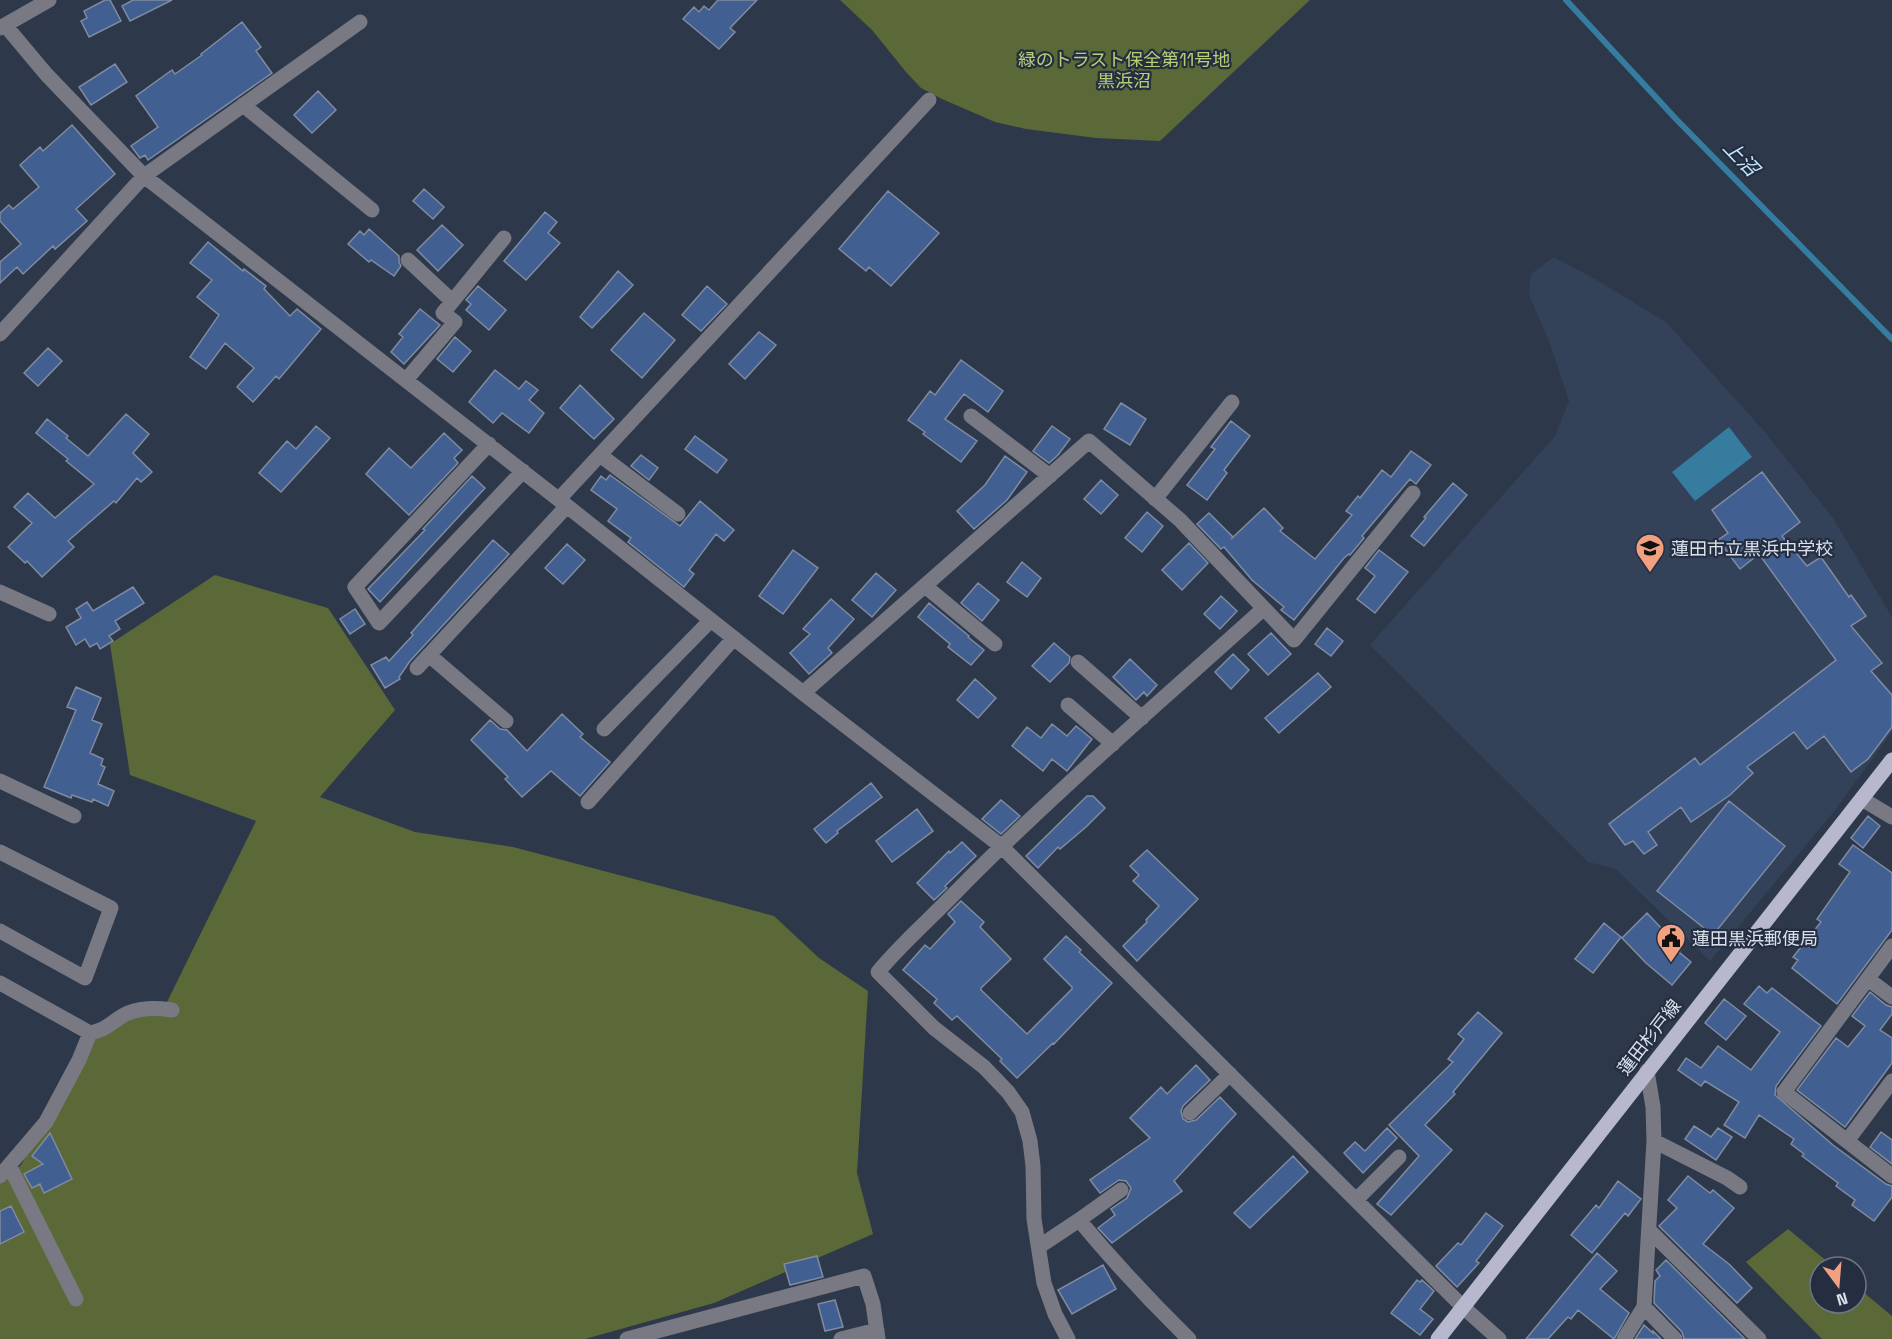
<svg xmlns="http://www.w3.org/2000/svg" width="1892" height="1339" font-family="'Space Grotesk','Noto Sans JP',sans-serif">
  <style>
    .built { fill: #334159 }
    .green { fill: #5b6837 }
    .water { fill: #357c9f }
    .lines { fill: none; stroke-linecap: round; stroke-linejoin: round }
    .stream { stroke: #357c9f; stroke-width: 6 }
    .building { fill: #425f92; stroke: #7f8ba0; stroke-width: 1.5 }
    .minor { stroke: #787983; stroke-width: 15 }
    .major { stroke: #b7b8cd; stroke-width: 15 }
    .labels { text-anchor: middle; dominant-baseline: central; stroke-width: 4.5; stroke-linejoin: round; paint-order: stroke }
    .park-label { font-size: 18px; fill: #b8cf75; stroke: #242e40 }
    .poi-label { font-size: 18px; fill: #d9e0ec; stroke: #242e40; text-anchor: start }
    .street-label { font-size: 18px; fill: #d9e0ec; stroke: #242e40 }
    .water-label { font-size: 20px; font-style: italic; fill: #c4e8fd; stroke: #242e40 }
  </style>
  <rect width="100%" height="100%" fill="#2d384a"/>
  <path class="built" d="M1554,257L1595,279L1666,322L1765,432L1833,518L1892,617V732L1836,809L1710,961L1616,869L1588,862L1370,645L1555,436L1569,401L1549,341L1529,295L1531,274Z"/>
  <path class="green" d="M840,0H1310L1160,141L1096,138L1026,129L995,122L942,99L921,88L906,72L872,30Z
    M215,575L328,608L395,710L320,797L415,832L513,847L774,916L819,958L868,991L857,1173L873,1234L714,1303L585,1339H0V1183L21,1165L94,1032L167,1002L256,821L130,775L110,644Z
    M1788,1229L1834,1267H1820V1303H1856V1286L1892,1316V1339H1822L1746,1262Z"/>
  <path class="water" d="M1729,427L1752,457L1695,501L1672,472Z"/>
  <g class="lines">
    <path class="stream" d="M1566,0L1676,119L1892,339"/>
  </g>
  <path class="building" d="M105,0H110L121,21L89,37L81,21L87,18L84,11Z
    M133,0H172L130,21L122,6Z
    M718,0H757L730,28L735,32L719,49L683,19L694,7L699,12L704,6L709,10Z
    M242,22L261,47L256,51L272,73L148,160L145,155L140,158L131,146L158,127L136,96L172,70L175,74L202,55L201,54Z
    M115,64L127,82L91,105L79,87Z
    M318,91L336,110L312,133L294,115Z
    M72,125L115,174L76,209L87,221L55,249L53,246L23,274L17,267L0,283V262L21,244L0,221V213L9,205L13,209L39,187L20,165L40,147L43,151Z
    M424,189L444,207L433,219L413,201Z
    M888,191L939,233L891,286L869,267L866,271L839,249Z
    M545,212L557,222L548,233L560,243L526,280L504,261Z
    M442,225L463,245L438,271L417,250Z
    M369,229L399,256V262L401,266L394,276L371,260L369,262L348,244L360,231L364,235Z
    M208,242L243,271L244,269L266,286L264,289L290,316L297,309L321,329L279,379L276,376L253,402L237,387L254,368L225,343L206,369L190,357L219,315L197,297L212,280L190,263Z
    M618,271L633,285L592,328L580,317Z
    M478,286L506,310L489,330L466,310L471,304L466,300Z
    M707,286L727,304L701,331L682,315Z
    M420,309L440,325L404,364L391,352L403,337L399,334Z
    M644,313L675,340L642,378L611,350Z
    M759,332L776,345L745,379L729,364Z
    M455,337L471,351L453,372L437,359Z
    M48,348L62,361L38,386L24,373Z
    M961,360L1003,391L988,412L964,394L945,419L977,441L961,462L923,434L925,432L908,420L930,391L935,395Z
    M495,370L519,389L526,381L538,390L529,400L544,413L529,433L502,413L493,423L469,402Z
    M580,385L614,419L594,439L560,408Z
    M1121,403L1146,419L1130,445L1104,429Z
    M126,414L149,434L133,453L152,472L141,482L137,478L116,503L114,501L68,541L74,547L42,577L27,561L25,563L8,547L32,523L14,507L28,493L55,518L94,484L66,461L68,459L36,433L47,419L68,436L66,438L88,456Z
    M1231,421L1250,436L1224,470L1227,473L1207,500L1187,485L1215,449L1211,447Z
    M316,426L330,438L281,492L259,473L287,441L296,449Z
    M1052,426L1070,439L1058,455L1049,463L1033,451Z
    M444,433L462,450L454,458L458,463L409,515L366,474L389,448L411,468Z
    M695,436L727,460L717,473L685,449Z
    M1411,451L1431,465L1416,484L1410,479L1362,536L1364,538L1350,555L1349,554L1344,558L1294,620L1281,610L1284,607L1252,580L1224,547L1221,549L1197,524L1209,513L1233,537L1231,539L1264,508L1283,528L1280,531L1315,559L1352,515L1346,511L1358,496L1360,498L1382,470L1391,477Z
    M641,455L658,468L649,480L631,466Z
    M1005,456L1027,472L1007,500L974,529L957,511L985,485Z
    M1762,472L1800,522L1782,536L1807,566L1821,557L1849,597L1851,595L1866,616L1851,626L1882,663L1871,671L1892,695V727L1868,759L1851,772L1824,736L1807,749L1794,732L1747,767L1753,773L1730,795L1691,822L1681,807L1648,832L1657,845L1644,854L1633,841L1625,845L1609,824L1695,758L1700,765L1836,660L1759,554L1740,569L1718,540L1728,533L1712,510Z
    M610,475L680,526L700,501L734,530L724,541L716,534L689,570L694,574L684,587L628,542L631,538L608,521L617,509L591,490L601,476L606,480Z
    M472,476L485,488L380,602L368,589L425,530L423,529Z
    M1101,480L1118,495L1101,514L1084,499Z
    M1453,483L1467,495L1424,546L1411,536L1426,518L1424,517Z
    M1147,512L1163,526L1142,552L1125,538Z
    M493,540L509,554L410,661L399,677L400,679L385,688L371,665L386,657L389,661L413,635L411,633Z
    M1189,543L1208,563L1182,590L1162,570Z
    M567,544L585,560L563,584L545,568Z
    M793,550L818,568L783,614L759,596Z
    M1379,550L1408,572L1375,613L1357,599L1375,576L1365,568Z
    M1022,562L1041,578L1027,597L1007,582Z
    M876,573L896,590L872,617L852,600Z
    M978,583L999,600L982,621L961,603Z
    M133,587L144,603L115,621L120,629L109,636L113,641L100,649L97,643L90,647L85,639L76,645L66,627L81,618L76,609L87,602L93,611Z
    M1221,596L1237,611L1220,629L1204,614Z
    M831,599L854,619L828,648L832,653L809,674L790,653L810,634L803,629Z
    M929,603L969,636L968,637L984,650L971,665L948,647L950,644L918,617Z
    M355,609L365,624L350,634L340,619Z
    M1327,628L1343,641L1331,656L1315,644Z
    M1271,633L1291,654L1268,675L1248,654Z
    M1054,643L1070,657L1069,663L1050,682L1032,666Z
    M1233,654L1249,670L1231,689L1215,672Z
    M1130,659L1157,685L1147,696L1144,692L1136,700L1113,677Z
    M1318,673L1331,687L1279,733L1265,718Z
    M975,679L996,698L978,718L957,700Z
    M76,687L101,698L92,720L102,724L90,753L103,759L101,765L105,767L98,784L114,791L108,806L93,799L92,802L72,795L71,798L44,787L76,710L67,707Z
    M562,714L583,734L580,737L610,762L580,796L551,771L522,797L505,779L508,777L471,740L490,720L500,729L507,730L527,751Z
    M1052,724L1067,736L1076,726L1092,739L1067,771L1052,759L1043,771L1012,746L1027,727L1041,738Z
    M871,783L882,797L837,831L838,833L826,843L814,829Z
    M1087,796H1093L1105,808L1086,827L1060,849L1058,847L1038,868L1026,856Z
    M1001,800L1020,816L1001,834L982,819Z
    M1729,801L1785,846L1713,935L1657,891Z
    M917,809L933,831L892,862L876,841Z
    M1868,816L1880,826L1863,848L1851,838Z
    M962,842L976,856L945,886L947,888L934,900L917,883L949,851L950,853Z
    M1853,845L1892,873V930L1837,1004L1792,968L1798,960L1793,957L1821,922L1817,919L1850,872L1839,864Z
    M1147,850L1198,899L1137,961L1123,946L1147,922L1146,920L1159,906L1133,881L1139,875L1130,866Z
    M961,901L984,922L980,927L1011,959L981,988V990L1027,1034L1072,989V987L1044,959L1066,936L1081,950L1079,952L1112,983L1054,1044L1053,1043L1017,1078L1000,1061L1002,1059L957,1016L952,1020L934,1003L937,999L903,970L925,945L930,949L955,922L948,914Z
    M1647,913L1681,949L1679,952L1691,962L1672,985L1646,963L1622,938Z
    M1604,923L1621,937L1593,973L1575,959Z
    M1759,986L1767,993L1772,988L1821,1026L1776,1086L1775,1095L1833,1145L1886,1184L1892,1186V1197L1874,1221L1852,1205L1855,1200L1836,1186L1838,1183L1802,1156L1804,1154L1791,1144L1794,1139L1759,1115L1745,1138L1724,1125L1739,1102L1705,1081L1701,1086L1678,1070L1686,1058L1701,1068L1718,1046L1751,1070L1780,1032L1744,1004Z
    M1870,992L1886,1005L1892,1007V1014L1880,1030L1892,1038V1063L1845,1127L1797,1090L1836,1038L1848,1047L1865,1026L1852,1016Z
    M1724,999L1746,1016L1726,1040L1705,1023Z
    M1478,1012L1502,1033L1453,1092L1455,1094L1425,1125L1452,1150L1391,1215L1377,1204L1419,1156L1389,1125L1453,1062L1448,1059L1464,1039L1458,1034Z
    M1196,1065L1210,1080L1183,1106L1181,1111L1183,1119L1188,1122L1196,1120L1220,1097L1236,1114L1174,1181L1182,1191L1112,1243L1098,1228L1115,1215L1111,1209L1127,1198L1131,1188L1126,1181L1119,1180L1100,1193L1090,1180L1150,1138L1130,1118L1161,1087L1167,1094Z
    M1694,1126L1711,1137L1718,1128L1732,1137L1716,1160L1685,1139Z
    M1387,1128L1397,1138L1363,1173L1344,1153L1355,1142L1365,1151Z
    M1881,1132L1892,1140V1164L1870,1147Z
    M50,1133L72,1179L44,1193L40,1184L32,1188L24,1174L43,1164L32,1156Z
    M1293,1156L1308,1172L1250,1228L1234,1213Z
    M1688,1176L1710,1193L1713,1190L1734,1208L1703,1244L1729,1264L1752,1288L1737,1303L1659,1226L1677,1208L1668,1200Z
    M1618,1181L1641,1199L1628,1216L1625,1213L1592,1253L1571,1235L1596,1205L1599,1208Z
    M11,1206L24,1232L0,1244V1211Z
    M1486,1213L1503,1226L1476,1261L1479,1263L1457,1287L1436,1266L1458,1243L1461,1245Z
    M1597,1253L1617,1271L1600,1289L1629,1313L1614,1339L1578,1310L1571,1319L1568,1317L1548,1339H1526Z
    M817,1256L823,1277L790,1285L784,1264Z
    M1666,1260L1745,1339H1684L1682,1332L1654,1303L1655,1281L1660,1276L1656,1270Z
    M1103,1265L1116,1289L1072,1314L1058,1290Z
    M1417,1280L1420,1282L1422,1280L1434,1291L1420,1309L1433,1319L1420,1335L1391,1313Z
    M835,1300L843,1327L825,1331L818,1304Z
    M1644,1325L1653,1333V1331L1661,1339H1635Z"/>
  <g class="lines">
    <path class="minor" d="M5,25L46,74L144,176L567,506L803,693L1001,846L1463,1307L1499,1339
      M0,28L49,0
      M243,105L372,210
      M408,260L452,301
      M0,334L144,176L360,22
      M406,380L455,322L443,313L504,238
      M971,416L1050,476
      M489,444L355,587L379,623L523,471
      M600,455L678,514
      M559,499L929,100
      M1155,499L1232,402
      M925,586L995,644
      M0,592L49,614
      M429,655L506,721
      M1078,662L1142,718
      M417,668L567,506
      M803,693L1089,441L1180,520L1294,640L1413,493
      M1068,705L1113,744
      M604,729L711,620
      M0,781L74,816
      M1862,799L1892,817
      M588,802L734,638
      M0,852L111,908L85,978L0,931
      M1892,946L1784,1092L1892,1176
      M1868,979L1892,997
      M0,983L90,1033C108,1029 110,1023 124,1015C139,1007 156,1008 172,1010
      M1190,1113L1230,1074
      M1654,1141L1727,1178L1740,1187
      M1847,1141L1892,1081
      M10,1167L76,1299
      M0,1176L46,1122L79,1060L90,1033
      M1356,1200L1399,1157
      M1079,1220L1121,1190
      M1649,1230L1759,1339
      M1040,1246L1079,1220C1114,1262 1150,1301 1189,1339
      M1644,1307L1675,1339
      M627,1339L864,1276L873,1304L878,1339
      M841,1339L877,1330
      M1068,1339L1055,1314L1044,1283L1034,1219L1033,1166L1030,1141L1022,1112L1008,1092L984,1067L934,1028L878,972C901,944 929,920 954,894C1052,794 1159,703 1263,609
      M1624,1339L1644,1307L1654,1141L1653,1107L1647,1071"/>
    <path class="major" d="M1438,1339L1892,760"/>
  </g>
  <defs>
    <g id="school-pin" transform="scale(1.5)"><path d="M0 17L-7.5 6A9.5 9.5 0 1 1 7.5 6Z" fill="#f2a07f" stroke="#242e40"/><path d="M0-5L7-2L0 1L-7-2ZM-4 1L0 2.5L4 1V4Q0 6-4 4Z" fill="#111"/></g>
    <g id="civic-pin" transform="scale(1.5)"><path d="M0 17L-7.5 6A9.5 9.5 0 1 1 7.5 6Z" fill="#f2a07f" stroke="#242e40"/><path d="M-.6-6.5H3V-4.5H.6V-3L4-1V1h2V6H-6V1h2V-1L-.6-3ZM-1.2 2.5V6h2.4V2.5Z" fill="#111"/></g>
  </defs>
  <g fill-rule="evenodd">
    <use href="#school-pin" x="1650" y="548"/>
    <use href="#civic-pin" x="1671" y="938"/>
  </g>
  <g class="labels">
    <g class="park-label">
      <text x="1124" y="59">緑のトラスト保全第11号地<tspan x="1124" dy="21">黒浜沼</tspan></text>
    </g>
    <g class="poi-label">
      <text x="1671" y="548">蓮田市立黒浜中学校</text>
      <text x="1692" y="938">蓮田黒浜郵便局</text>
    </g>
    <g class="street-label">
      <text transform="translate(1649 1037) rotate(-52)">蓮田杉戸線</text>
    </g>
    <g class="water-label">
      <text transform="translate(1741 158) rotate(46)">上沼</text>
    </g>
  </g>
  <g transform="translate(1838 1285) rotate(164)"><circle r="28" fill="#242e40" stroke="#6c7585" stroke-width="1.5"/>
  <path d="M0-4.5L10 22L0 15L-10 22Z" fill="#f2a07f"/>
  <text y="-9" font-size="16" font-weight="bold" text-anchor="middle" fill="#d9e0ec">N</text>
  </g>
</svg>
